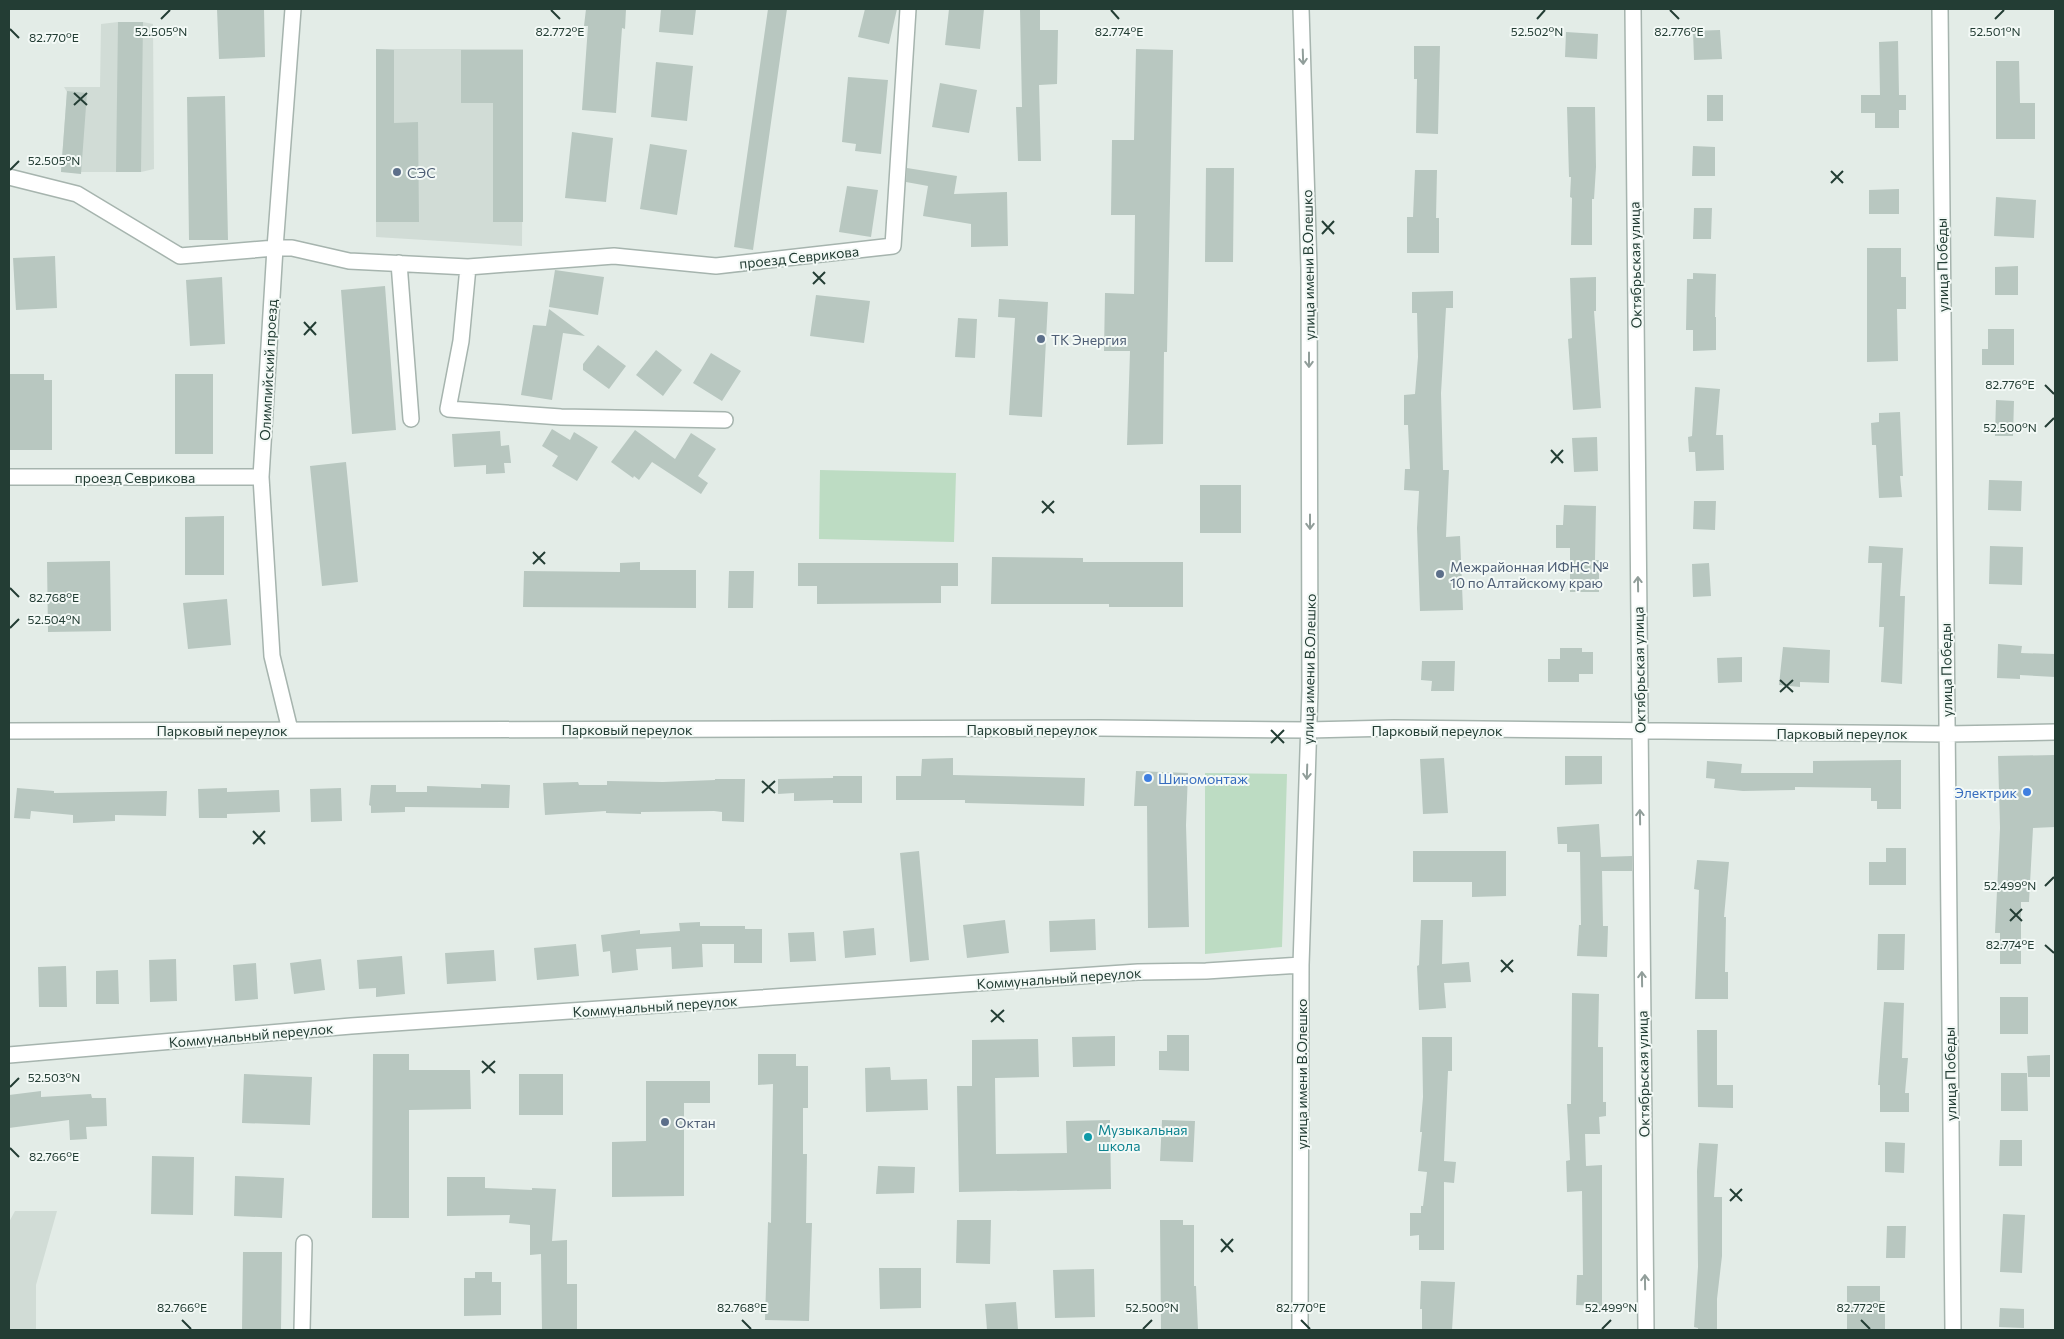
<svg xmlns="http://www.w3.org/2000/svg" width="2064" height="1339" font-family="Commissioner,sans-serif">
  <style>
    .built { fill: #d1dcd6 }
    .green { fill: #bddcc3 }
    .building { fill: #b8c7c0 }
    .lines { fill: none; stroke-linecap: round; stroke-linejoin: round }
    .minor-casing { stroke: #a6b4ae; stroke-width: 18 }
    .minor { stroke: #fff; stroke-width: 15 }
    .oneway { stroke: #919e9a }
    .ticks { fill: none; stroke: #233d34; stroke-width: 2 }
    .service-dot { fill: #5c6f8a; stroke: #f3f9f6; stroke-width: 2 }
    .shop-dot { fill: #3f7fe0; stroke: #f3f9f6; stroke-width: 2 }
    .culture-dot { fill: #0f9aa8; stroke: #f3f9f6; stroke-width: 2 }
    .labels { text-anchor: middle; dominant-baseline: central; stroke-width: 4; stroke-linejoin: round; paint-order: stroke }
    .service-label { font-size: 14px; fill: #4e5e75; stroke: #f3f9f6; text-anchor: start }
    .street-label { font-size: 14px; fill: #233d34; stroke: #f3f9f6 }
    .shop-label { font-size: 14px; fill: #366cbe; stroke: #f3f9f6; text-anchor: start }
    .culture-label { font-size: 14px; fill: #0d838f; stroke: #f3f9f6; text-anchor: start }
    .ticks-label { font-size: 12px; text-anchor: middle; fill: #233d34; stroke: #f3f9f6; stroke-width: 4; stroke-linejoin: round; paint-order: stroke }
  </style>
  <rect width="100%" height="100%" fill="#e3ece7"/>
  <path class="built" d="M118,22H143L153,24L154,169L141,172H61L67,92L64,87H100L101,24Z
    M376,49H523L522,246L376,237Z
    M15,1211H57L36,1285V1330H9V1222Z"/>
  <path class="green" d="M820,470L956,473L954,542L819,539Z
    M1205,773L1287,774L1282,947L1205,954Z"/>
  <path class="building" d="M217,9H264L265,57L219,59Z
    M586,9H626L625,29L622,28L616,113L582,110L588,26H584Z
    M661,9H696L693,35L659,32Z
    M768,9H787L753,250L734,247Z
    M865,9H897L889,44L858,37Z
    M949,9H984L980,49L945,45Z
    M1020,9H1040V30H1058L1057,84L1039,85L1041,161H1018L1016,107H1022Z
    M118,22H143L141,172H116Z
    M1720,30L1722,59L1694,60L1693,31Z
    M1566,32L1598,34L1597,59L1565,57Z
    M1898,41L1899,95H1906V110H1899V128H1875V113H1861V95H1880L1879,42Z
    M1414,46H1440L1438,134L1416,133L1417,79H1414Z
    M376,49L394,50V123L418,122L419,222H376Z
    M1136,49L1173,50L1167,352H1164L1163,444L1127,445L1130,351H1104L1105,293L1134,294L1135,215H1111L1112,140H1134Z
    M461,50H523V222H493V103H461Z
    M1996,61H2019L2020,103H2035V139H1996Z
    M656,62L693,66L687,121L651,117Z
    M848,77L888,80L881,154L855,151L856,144L842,142Z
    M940,83L977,90L969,133L932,127Z
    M67,91L87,93L81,174L61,172Z
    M1707,95H1723V121H1707Z
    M225,96L228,240H189L187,97Z
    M1567,107H1595L1596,167L1594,199H1592V245H1571L1572,198L1570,197L1571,177H1569Z
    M572,132L613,138L606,202L565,198Z
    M650,144L687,150L677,215L640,209Z
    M1693,146L1715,147V176H1692Z
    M907,168L957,176L954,194L1007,192L1008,246L971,247V224L923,216L928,186L906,182Z
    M1206,168H1234L1233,262H1205Z
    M1415,170H1437L1436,218H1439V253H1407V217H1413Z
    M847,186L878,190L871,237L839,232Z
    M1899,189V214H1869V190Z
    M1996,197L2036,200L2034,238L1994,236Z
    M1694,208H1712L1711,239H1693Z
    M1867,248H1901V277H1906V309H1897L1898,361L1867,362Z
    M55,256L57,308L16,310L13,258Z
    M2018,266V295H1995V267Z
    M555,270L604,277L598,315L549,307Z
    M1693,273L1716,274L1715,317H1716V350L1693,351V330H1686L1687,279H1693Z
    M222,277L225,344L190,346L186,280Z
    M1596,277V311H1594L1601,408L1573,410L1568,339L1572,338L1570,278Z
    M385,286L396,430L352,434L341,290Z
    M1453,291V308H1446L1441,393L1443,470H1449L1446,537L1460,536L1463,610L1420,611L1417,528L1419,491L1404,490L1405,469H1410L1408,425H1404V395L1415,394L1418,357L1417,313H1412V292Z
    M816,295L870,301L864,343L810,336Z
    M999,299L1048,302L1042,417L1009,415L1015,318L998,317Z
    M549,309L585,336L563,333L552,400L521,395L533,325L546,326Z
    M958,318L977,319L975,358L955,357Z
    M1988,329H2014V365H1982V349H1988Z
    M598,345L626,366L609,389L583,370V364Z
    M656,350L682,370L663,396L636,375Z
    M711,353L741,371L722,401L693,383Z
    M10,374H44V380H52V450H10Z
    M175,374H213V454H175Z
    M1695,387L1720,389L1716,435H1723L1724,470L1696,471L1695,452H1689L1688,437L1692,436Z
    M1996,400L2014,401L2013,436H1995Z
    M1900,412L1903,476H1900L1902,497L1879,498L1876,445H1872L1871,423L1879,422V413Z
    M552,429L570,440L574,432L598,447L577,481L552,466L558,456L542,446Z
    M635,430L675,459L691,433L716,449L698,476L708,483L701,494L652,462L639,480L634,476L633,478L611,462Z
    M500,431L501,446L509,445L511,463H504L505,473L486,474V465L454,467L452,434Z
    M1597,437L1598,471L1574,472L1572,438Z
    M346,462L358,582L322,586L310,466Z
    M1989,480L2022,481L2021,511L1988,510Z
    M1200,485H1241V533H1200Z
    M1694,501H1716L1715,530L1693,529Z
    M1564,505L1596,506L1595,560H1599V592H1570V548H1556V525H1563Z
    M224,516V575H185V517Z
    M1869,546L1903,548L1900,596H1905L1902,684L1881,682L1884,627H1879L1882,563H1868Z
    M1990,546L2023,547L2022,585L1989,584Z
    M992,557L1083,558V562H1183V607H1109V604H991Z
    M110,561L111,631L48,632L47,562Z
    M640,562V570H696V608L523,607L524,571L620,572V563Z
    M798,563H958V586H941V603L817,604V586H798Z
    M1709,563L1711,596L1693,597L1692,564Z
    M729,571H754L753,608H728Z
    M227,599L231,645L188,649L183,603Z
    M1998,644L2022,646L2021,653L2055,654V677L2020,675V679L1997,678Z
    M1783,647L1830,650L1829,683L1800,682V687L1779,685Z
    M1560,648H1582V652H1593V674H1579V682H1548V659H1560Z
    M1742,657V682L1718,683L1717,658Z
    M1422,661H1455L1454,691H1431L1432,681L1421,680Z
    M2055,755V827L2033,828L2029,902H2021V964H2000V933H1995L2000,828L1998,756Z
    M1565,756H1602V784L1565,785Z
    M953,758V775L1085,778L1084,806L965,803V800H896V776H921L922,759Z
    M1444,758L1448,813L1423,814L1420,759Z
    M1901,760V809H1877V801H1871V788L1795,787V790L1743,791L1714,788L1715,779L1706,778L1707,761L1742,764L1741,773H1813V761Z
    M1136,771L1188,773L1186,825L1189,927L1148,928L1147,806H1134Z
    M833,776H862V803H833V800L794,801V793L778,794V779L833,778Z
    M715,779H745L744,822L722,821V812L714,811L641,812V814L606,813V811L545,815L543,783L578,782L579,785H607V781L663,782L715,780Z
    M481,784L510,785L509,808L405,807V812L371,813V806L369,805L371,785H396V792H427V786L481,788Z
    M17,788L54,791V793L167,791L166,816L115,815V821L73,823V815L31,811L30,819L14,818Z
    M227,788V792L279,790L280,812L227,814V818H199L198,789Z
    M341,788L342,821L311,822L310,789Z
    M1599,824L1601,857L1632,856V871H1602L1603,926H1608L1607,957L1577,956L1579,925H1581L1580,852H1567V844H1558L1557,827Z
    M1886,848H1906V885H1869V862H1886Z
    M919,851L929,960L910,962L900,853Z
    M1413,851H1506V896L1472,897V882H1413Z
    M1697,860L1729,862L1724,917H1726L1725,972H1728V999H1695L1699,890L1694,889Z
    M1095,919L1096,950L1050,952L1049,921Z
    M1005,920L1009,953L967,958L963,925Z
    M1421,920H1443L1442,964L1469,962L1471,982L1444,983L1446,1008L1419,1010L1417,966L1419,965Z
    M700,922V926H745V929H762V963H734V944H702L703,967L672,969L671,947L636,949L638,970L612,973L610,951L603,952L601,935L640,930V934L680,931L679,923Z
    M874,928L876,955L845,958L843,931Z
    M814,932L816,961L790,962L788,933Z
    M1878,934H1905L1904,970H1877Z
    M576,944L579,976L537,980L534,948Z
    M494,950L496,981L447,984L445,953Z
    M402,956L405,994L376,997V988L359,989L357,960Z
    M176,959L177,1001L150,1002L149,960Z
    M321,959L325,990L294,994L290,963Z
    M256,963L258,999L235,1001L233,965Z
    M66,966L67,1007H39L38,967Z
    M118,970L119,1004H96V971Z
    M1572,993L1599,994L1598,1047H1603V1102H1606V1116L1599,1117L1600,1134H1585L1586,1166L1602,1165V1306L1576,1305L1577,1275H1583L1582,1191L1567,1192L1566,1161L1570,1160L1567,1104H1571Z
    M2000,997H2028V1034H2000Z
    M1884,1002L1904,1003L1902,1058H1908L1905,1093H1909V1112H1880V1085H1878Z
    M1697,1030H1717V1085H1733V1108L1698,1107Z
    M1167,1035H1189V1071L1159,1070V1051H1167Z
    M1115,1036V1066L1073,1067L1072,1037Z
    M1422,1037H1452V1071H1448L1444,1161L1456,1162L1454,1183L1444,1182V1250H1419V1235L1410,1236V1213H1421V1206H1423L1427,1172L1418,1171L1422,1132H1420L1423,1097Z
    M1038,1039L1039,1077L995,1078L996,1154L1067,1153L1066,1121L1110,1120L1111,1189L959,1192L957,1086H972V1040Z
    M373,1054H409V1070H470L471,1109L409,1110V1218H372Z
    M758,1054H796V1066H808V1108H803V1154H807L806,1223H812L809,1321L765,1320L768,1222L771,1223L773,1084L758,1085Z
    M2050,1055V1077H2028L2027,1056Z
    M890,1067L891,1080L927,1079L928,1110L866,1112L865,1068Z
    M2001,1073H2027L2028,1111H2001Z
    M244,1074L312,1077L310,1125L242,1123Z
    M519,1074H563V1115H519Z
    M646,1081H710V1103H684V1196L612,1197V1142L646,1141Z
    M41,1091V1097L91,1094L92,1098H106L107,1126L86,1127L87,1139L70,1140L69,1120L9,1128V1095Z
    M1162,1120L1195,1121L1193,1162L1160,1161Z
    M2000,1140H2022V1166H1999Z
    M1885,1142L1905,1143L1904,1173L1885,1172Z
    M1699,1143L1718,1144L1714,1197H1722V1256L1717,1299V1330H1698V1328L1694,1327L1698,1267L1697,1171Z
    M152,1156L194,1157L193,1215L151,1214Z
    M878,1166L915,1167L914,1193L876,1194Z
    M235,1176L284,1178L282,1218L234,1216Z
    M447,1177H485V1188L532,1190V1188L556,1189L552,1241L567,1240V1284H577V1330H542L541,1254L530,1255V1225L509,1223L510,1215L447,1216Z
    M2003,1214L2025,1215L2022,1273L2000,1272Z
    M957,1220H991L990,1264L956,1263Z
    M1160,1220H1183V1225H1194V1286H1196L1198,1330H1161Z
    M1887,1226H1906L1905,1258H1886Z
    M243,1252H282L281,1330H242Z
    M879,1268H921V1308L880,1309Z
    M1094,1269L1095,1317L1055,1318L1053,1270Z
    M475,1272H492V1282H501V1315L464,1316V1278H475Z
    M1421,1281L1455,1282L1452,1330H1422V1309H1420Z
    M1847,1286H1880V1301H1885V1330H1847Z
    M1016,1302L1018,1330H987L985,1304Z
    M2000,1308L2024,1309V1328L1999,1327Z"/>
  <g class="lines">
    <g class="minor-casing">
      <path id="minor" d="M1633,9L1646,1330
        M1940,9L1953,1330
        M9,177L77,194L180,256L275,248H292L349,261L468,267L614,256L716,266L893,246L908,9
        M399,263L411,419
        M468,267L461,341L448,409L561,417L725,420
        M9,477H261
        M290,730L272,656L261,477L275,248L293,9
        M9,731L1099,728L1308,730L1394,728L1947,734L2055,732
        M9,1055L351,1026L1138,972L1206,971L1301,965
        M302,1330L304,1243
        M1300,1330L1301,965L1310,690L1309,268L1301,9"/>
    </g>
    <use href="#minor" class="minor"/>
  </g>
  <defs><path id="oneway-shaft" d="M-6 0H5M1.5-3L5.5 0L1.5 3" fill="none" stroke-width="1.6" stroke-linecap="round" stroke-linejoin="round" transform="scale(1.25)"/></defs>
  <g class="oneway">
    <use href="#oneway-shaft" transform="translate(1303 57) rotate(88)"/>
    <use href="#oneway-shaft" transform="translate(1309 360) rotate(90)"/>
    <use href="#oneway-shaft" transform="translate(1310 522) rotate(90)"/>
    <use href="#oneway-shaft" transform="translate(1638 584) rotate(-91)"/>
    <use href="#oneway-shaft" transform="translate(1307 772) rotate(92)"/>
    <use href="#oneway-shaft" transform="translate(1640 817) rotate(-91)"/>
    <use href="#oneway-shaft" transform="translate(1642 979) rotate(-91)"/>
    <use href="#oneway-shaft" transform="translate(1645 1282) rotate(-91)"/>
  </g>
  <path class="ticks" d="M551,10L560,19M1111,10L1119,19M1670,10L1679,19M161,19L170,10M1537,19L1545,10M1995,19L2004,10M10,29L19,38M74,93L87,105M74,105L87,93M10,170L19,161M1831,171L1843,183M1831,183L1843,171M1322,221L1334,234M1322,234L1334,221M813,272L825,284M813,284L825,272M304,322L316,335M304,335L316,322M2045,385L2054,394M2045,427L2054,418M1551,450L1563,463M1551,463L1563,450M1042,501L1054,513M1042,513L1054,501M533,552L545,564M533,564L545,552M10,588L19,597M10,628L19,619M1780,680L1793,692M1780,692L1793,680M1271,730L1284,743M1271,743L1284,730M762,781L775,793M762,793L775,781M253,831L265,844M253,844L265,831M2045,886L2054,877M2010,909L2022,921M2010,921L2022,909M2045,945L2054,953M1501,960L1513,972M1501,972L1513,960M991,1010L1004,1022M991,1022L1004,1010M482,1061L495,1073M482,1073L495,1061M10,1087L19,1078M10,1148L19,1157M1730,1189L1742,1201M1730,1201L1742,1189M1221,1239L1233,1252M1221,1252L1233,1239M182,1320L191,1329M742,1320L751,1329M1301,1320L1310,1329M1861,1320L1870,1329M1143,1329L1152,1320M1602,1329L1611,1320"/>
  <g class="service-dot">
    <circle cx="397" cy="172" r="5"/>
    <circle cx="1041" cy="339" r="5"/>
    <circle cx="1440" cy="574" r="5"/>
    <circle cx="665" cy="1122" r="5"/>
  </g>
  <g class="shop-dot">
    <circle cx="1148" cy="778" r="5"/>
    <circle cx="2027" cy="792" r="5"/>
  </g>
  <circle class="culture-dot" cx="1088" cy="1137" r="5"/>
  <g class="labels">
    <g class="service-label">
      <text x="407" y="172">СЭС</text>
      <text x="1051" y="339">ТК Энергия</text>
      <text x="1450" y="566">Межрайонная ИФНС №<tspan x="1450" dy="16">10 по Алтайскому краю</tspan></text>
      <text x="675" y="1122">Октан</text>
    </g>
    <g class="street-label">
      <text transform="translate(799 257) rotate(-6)">проезд Севрикова</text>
      <text transform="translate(1308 265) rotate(-91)">улица имени В.Олешко</text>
      <text transform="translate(1635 265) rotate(-91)">Октябрьская улица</text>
      <text transform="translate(1942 265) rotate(-91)">улица Победы</text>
      <text transform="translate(268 370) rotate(-87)">Олимпийский проезд</text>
      <text x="135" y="477">проезд Севрикова</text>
      <text transform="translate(1309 669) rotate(-89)">улица имени В.Олешко</text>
      <text transform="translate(1639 670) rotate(-91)">Октябрьская улица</text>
      <text transform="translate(1946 670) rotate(-91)">улица Победы</text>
      <text x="627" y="729">Парковый переулок</text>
      <text x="1032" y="729">Парковый переулок</text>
      <text x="222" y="730">Парковый переулок</text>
      <text x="1437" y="730">Парковый переулок</text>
      <text x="1842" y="733">Парковый переулок</text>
      <text transform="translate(1059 978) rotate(-4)">Коммунальный переулок</text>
      <text transform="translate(655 1006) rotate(-4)">Коммунальный переулок</text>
      <text transform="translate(251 1035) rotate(-5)">Коммунальный переулок</text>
      <text transform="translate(1301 1074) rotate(-90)">улица имени В.Олешко</text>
      <text transform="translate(1643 1074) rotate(-91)">Октябрьская улица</text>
      <text transform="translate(1950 1074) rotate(-91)">улица Победы</text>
    </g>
    <g class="shop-label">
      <text x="1158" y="778">Шиномонтаж</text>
      <text x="2017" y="792" text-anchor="end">Электрик</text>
    </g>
    <g class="culture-label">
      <text x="1098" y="1129">Музыкальная<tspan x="1098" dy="16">школа</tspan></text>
    </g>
  </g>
  <g class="ticks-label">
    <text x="1679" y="36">82.776°E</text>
    <text x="560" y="36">82.772°E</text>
    <text x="1119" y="36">82.774°E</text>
    <text x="1537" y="36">52.502°N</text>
    <text x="1995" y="36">52.501°N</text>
    <text x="161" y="36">52.505°N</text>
    <text x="54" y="42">82.770°E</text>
    <text x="54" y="165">52.505°N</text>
    <text x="2010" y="389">82.776°E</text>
    <text x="2010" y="432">52.500°N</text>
    <text x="54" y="602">82.768°E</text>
    <text x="54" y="624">52.504°N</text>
    <text x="2010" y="890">52.499°N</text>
    <text x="2010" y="949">82.774°E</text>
    <text x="54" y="1082">52.503°N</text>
    <text x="54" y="1161">82.766°E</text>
    <text x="182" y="1312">82.766°E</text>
    <text x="742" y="1312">82.768°E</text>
    <text x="1152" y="1312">52.500°N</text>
    <text x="1301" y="1312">82.770°E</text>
    <text x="1611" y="1312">52.499°N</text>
    <text x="1861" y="1312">82.772°E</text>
  </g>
  <rect width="2064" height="1339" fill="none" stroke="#233d34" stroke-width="20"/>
</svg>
